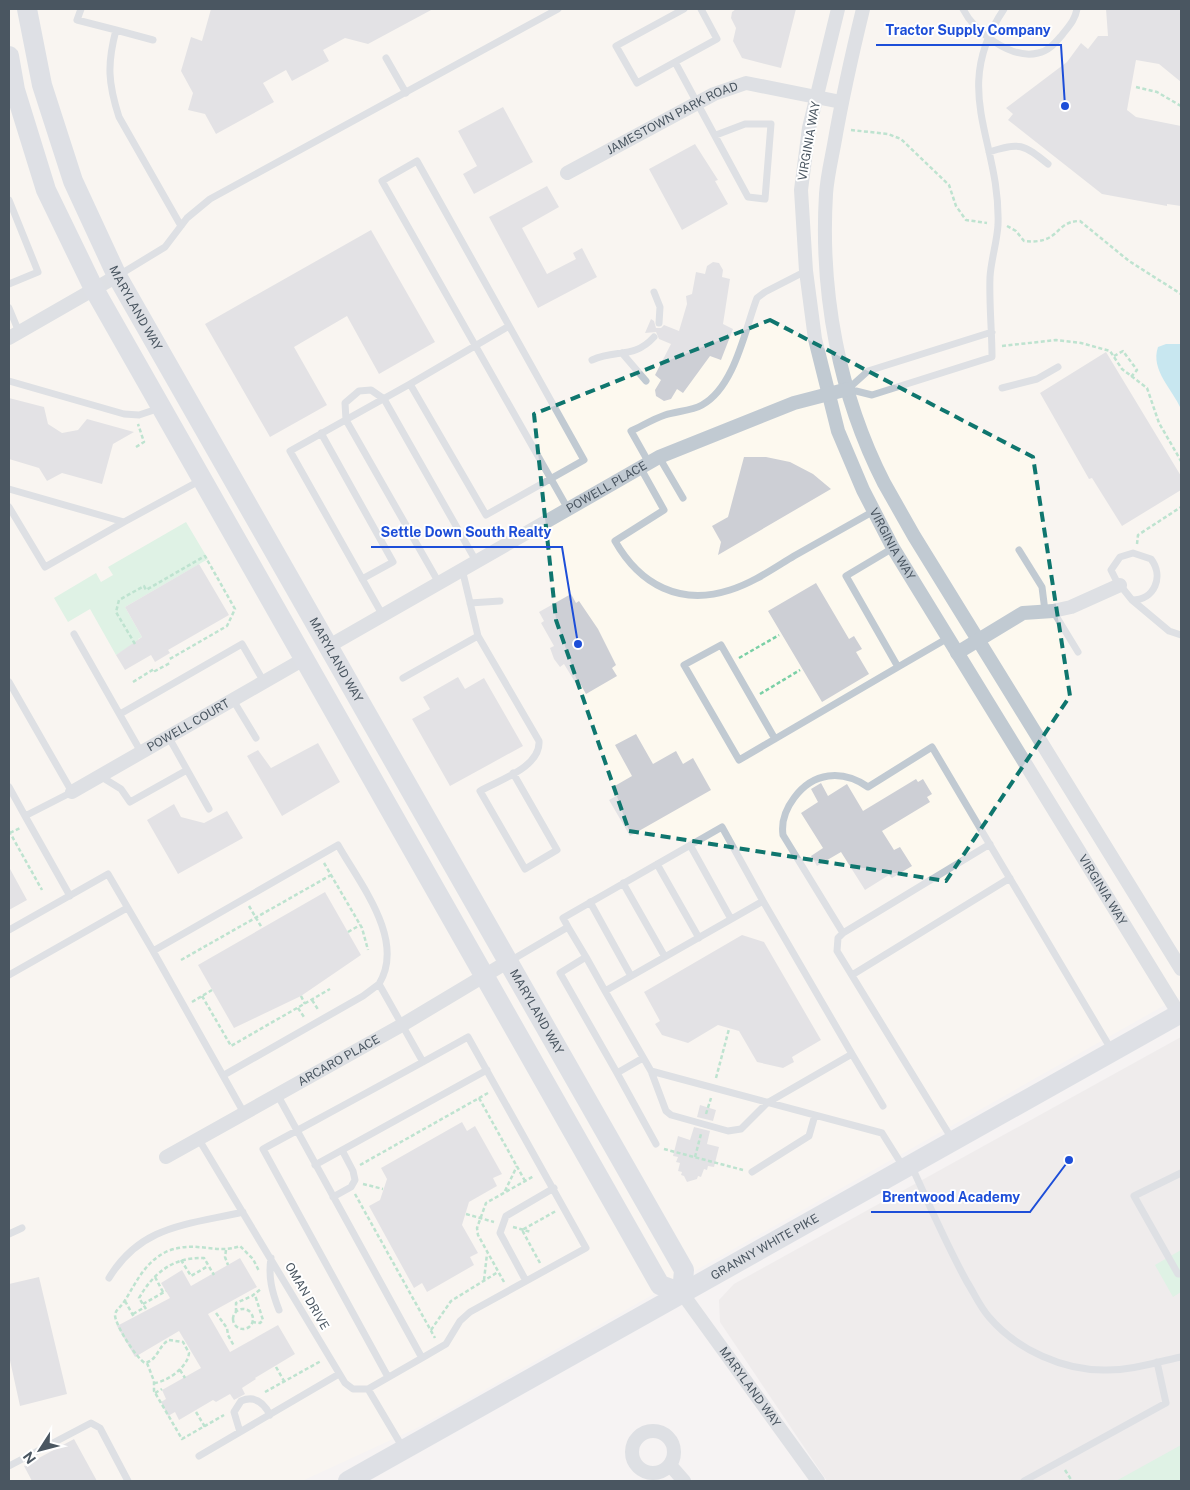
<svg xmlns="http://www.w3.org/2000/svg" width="1190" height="1490" font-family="'Public Sans',sans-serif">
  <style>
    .commercial { fill: #fdf9ef }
    .education { fill: #e6e4e5 }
    .green { fill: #c3f1d5 }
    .water { fill: #90daee }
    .building { fill: #cdcfd5 }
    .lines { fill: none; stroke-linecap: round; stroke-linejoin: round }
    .path { stroke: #7ad0a6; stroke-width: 2.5; stroke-dasharray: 4 2.5; stroke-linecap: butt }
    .service { stroke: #c1cad2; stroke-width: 7 }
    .minor { stroke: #c1cad2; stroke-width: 14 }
    .secondary { stroke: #c1cbd6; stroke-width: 20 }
    .marked { fill: none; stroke: #0f766e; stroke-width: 4; stroke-dasharray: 10 6; stroke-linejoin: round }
    .labels { text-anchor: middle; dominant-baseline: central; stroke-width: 4; stroke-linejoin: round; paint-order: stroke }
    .street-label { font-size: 12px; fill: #4a5661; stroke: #fff }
    .leader { fill: none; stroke: #1d4ed8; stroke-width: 2 }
    .callout-dot { fill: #1d4ed8; stroke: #fff; stroke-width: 2 }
    .callout-label { font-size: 14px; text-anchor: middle; font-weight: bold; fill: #1d4ed8; stroke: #fff; stroke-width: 4; stroke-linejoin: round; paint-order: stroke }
  </style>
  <rect width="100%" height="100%" fill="#f5f3f3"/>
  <path class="commercial" d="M9,9H1181V996L417,1428L302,1481H9Z"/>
  <path class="education" d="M1181,1037V1481H827L720,1322L719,1300L734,1284Z"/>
  <path class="green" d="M186,522L208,559L125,607L142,637L138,639L139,641L116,655L90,609L68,622L54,598L96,573L101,582L113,575L108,567Z
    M1181,1250V1292L1173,1297L1155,1265Z
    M1181,1445V1481H1116Z"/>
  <path class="water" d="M1166,344H1181V409C1173,390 1150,370 1158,347Z"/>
  <path class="building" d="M211,9H433L368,44L345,38L323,50L329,61L292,81L286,70L263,83L274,102L216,134L205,114L188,110L193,93L181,71L191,37L202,41Z
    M736,9H796L781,68L742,58L733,41L736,28L731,18L732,12Z
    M1106,9H1181V82L1159,64L1136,60L1127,110L1136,117L1181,126V206L1167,204V206L1102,194L1008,120L1013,114L1006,108L1067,62L1081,43L1088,49L1098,36H1108Z
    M503,107L533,162L474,194L463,174L477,166L458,131Z
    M695,144L718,180L715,181L728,204L682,230L649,169Z
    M547,186L559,207L522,228L547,274L576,259L573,253L582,248L597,277L538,308L489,217Z
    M371,230L435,342L379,374L347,316L294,347L327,405L270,437L205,324Z
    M713,262L719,263L723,270L722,277L730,279L723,324L733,329L721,360L710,356L683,393L677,389L671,399L664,401L656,396L655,390L661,380L655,375L671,344L659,339L656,332L645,333L651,319L654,321L656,328H661L664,325L679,331L687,304L686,296L692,294L696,272L705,274L707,266Z
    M1106,352L1181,476V490L1122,526L1092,478L1089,479L1040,393Z
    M9,398L44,407L48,424L62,433L78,430L87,419L134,432L113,444L102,484L62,473L47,481L39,468L9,459Z
    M744,457H766L790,462L813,474L831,489L718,555L721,542L712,526L728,517Z
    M199,564L229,615L168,650L170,653L155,662L151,655L125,670L116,655L142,637L125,607Z
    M816,583L849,639L854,636L862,649L856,652L869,674L822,702L768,611Z
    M571,594L576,603L579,601L598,629L616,665L612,668L617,676L586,694L581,685L578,687L564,664L560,667L554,659L550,648L554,646L541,623L544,621L539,612Z
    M458,677L465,689L484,678L523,746L450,786L412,719L430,709L423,697Z
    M636,734L653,764L676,751L683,764L693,758L711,790L630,836L609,800L618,795L613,787L632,776L615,745Z
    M318,743L340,782L282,816L247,756L258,750L271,768Z
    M916,779L918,782L923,779L932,794L927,797L930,802L882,831L894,850L900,847L912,866L892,878L889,875L865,890L841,852L817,866L811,856L823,848L801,813L818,802L811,789L821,783L828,796L847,784L863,811Z
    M174,804L181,817L204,823L227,811L243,838L178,874L147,820Z
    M9,867L27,900L9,910Z
    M325,892L361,955L301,996L234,1028L198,965Z
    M742,935L764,942L821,1040L792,1057L794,1062L783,1068L757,1062L739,1031L718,1025L688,1043L662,1035L655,1024L660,1021L644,992Z
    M700,1105L716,1110L713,1121L697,1117Z
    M462,1122L467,1131L475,1126L502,1174L493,1178L497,1186L469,1202L462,1225L478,1253L470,1257L474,1265L427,1292L422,1283L414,1288L369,1206L380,1200L387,1179L381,1168Z
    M694,1127L710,1131L707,1144L719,1147L714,1167L708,1166L707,1170L704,1169L701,1177L698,1176L697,1179L687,1182L684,1176L681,1175L682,1172L678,1171L680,1163L676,1162L678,1157L673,1156L678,1136L690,1140Z
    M240,1258L257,1287L208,1314L230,1352L278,1325L295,1354L255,1378L256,1379L242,1388L245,1394L234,1400L230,1394L216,1402L213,1400L179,1420L175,1412L168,1416L161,1402L166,1399L162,1390L201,1368L179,1331L135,1357L117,1326L170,1298L161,1283L182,1270L191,1286Z
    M39,1277L67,1394L20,1406L9,1356V1284Z
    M74,1439L97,1481H32L24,1466Z"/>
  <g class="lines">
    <path class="path" d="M1136,87L1157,92L1181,106
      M851,130L888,134L901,139L949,185L956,206L966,220L987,223
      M1007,226L1016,231L1024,241C1061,245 1054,221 1080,221L1129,261L1181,294
      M1002,346L1056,340L1081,343L1110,351L1122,369L1147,388L1159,423L1181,461
      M1114,356L1123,351L1137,370L1131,377
      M136,447L144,442L138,424
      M1137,544L1138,535L1181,507
      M135,644L116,612L119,600L144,586L146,590L205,556L235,609L227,626L168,660
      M739,658L779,635
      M133,682L154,669L155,671L170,663
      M760,694L800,670
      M9,831L42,890
      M10,833L20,828
      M324,863L362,928L368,950
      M249,906L262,928
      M348,932L360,925
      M181,960L331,875
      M202,996L231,1046L330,989
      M301,996L305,1004
      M312,1000L319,1011
      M192,1002L212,990
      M298,1008L304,1017
      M716,1078L729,1029
      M479,1098L525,1181
      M706,1114L711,1098
      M664,1149L743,1170
      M695,1157L701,1134
      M360,1165L488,1093
      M363,1184L383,1189
      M505,1191L517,1166
      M355,1194L435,1338
      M466,1214L494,1222
      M513,1227L531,1232
      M226,1250L225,1257L228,1265
      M181,1260L191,1276L208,1266
      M540,1263L522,1230L556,1211
      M155,1277L163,1292
      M484,1280L487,1254
      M504,1282L478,1235L477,1228L486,1203L534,1176
      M125,1301L134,1317
      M143,1304L166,1291
      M233 1319a10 10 0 1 1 20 0a10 10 0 1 1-20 0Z
      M146,1309L139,1298C154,1272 174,1257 204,1258L214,1275
      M236,1312V1303L252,1296L261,1289
      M216,1313L227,1328L228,1335L234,1346
      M133,1314L145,1307
      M252,1322L260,1323L263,1320L255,1295
      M431,1330L451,1301L498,1272
      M147,1363L154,1381V1391L182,1439L224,1415
      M276,1367L284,1381
      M180,1370L185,1378
      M154,1383C167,1382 188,1367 189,1353L183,1342L169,1340C158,1346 158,1360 145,1363C137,1359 115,1325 115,1315C116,1309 121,1307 124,1302C136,1283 145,1261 168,1251C196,1240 217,1255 240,1246L253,1259L259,1271
      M265,1392L321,1361
      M155,1393L162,1389
      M196,1412L205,1427
      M1065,1470L1072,1481"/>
    <path class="service" d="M81,9L77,20L116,30C107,64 108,83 119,117L181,226
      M684,9L616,46L637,83L675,62L748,197L765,199L771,124H745L716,135
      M963,9C974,31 1011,60 1038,53C1049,51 1055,43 1062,35C1069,26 1075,20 1077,9
      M116,30L153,40
      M386,58L406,93
      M675,62L717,39L701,9
      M989,152C1020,142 1023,144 1048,164
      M9,200L38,272L9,284
      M119,275L165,247L187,218L210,199L558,9
      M654,292L660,307L659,323
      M9,308L19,332
      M509,326L410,384L486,515L584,460L417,161L382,181C444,290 506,399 568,509
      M622,353L646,381
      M592,360C617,349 634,359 654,337
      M9,381L124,414L139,415L160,408
      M1002,388L1037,379L1058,367
      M848,389L872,395L992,357C992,331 989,304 990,277C991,260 997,242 998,225C1001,141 949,91 1004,9
      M848,389L868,371L992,332
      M321,433L393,562L362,579
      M659,457L683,498
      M649,463L631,431C642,426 653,419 665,415C677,411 691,411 702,405C735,387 745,329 757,298L765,292L806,271
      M640,467L664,510L615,541C640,585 680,606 730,590C753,583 774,568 794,556C821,541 847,526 874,511
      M9,489L124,522L201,480
      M9,507L45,567L124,522
      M893,548L846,576L898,667L948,638
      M1019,550L1042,587L1045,611
      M1133,553L1151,559C1164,576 1155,600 1132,600L1116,580L1111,570L1120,557Z
      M439,583L346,420L345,403L359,391L371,390L384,399L476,561
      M1132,600L1169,631L1181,635
      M470,603L500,601
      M1053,611L1078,652
      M382,614L290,451L410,384
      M74,634L141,752
      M478,636L539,741C541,767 499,780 480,791L525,869L557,850L513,773
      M403,678L478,636L462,569
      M9,682L72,792L25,816L70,896
      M233,700L256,738
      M120,714L242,644L264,682
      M168,736L209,809
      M775,739L721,645L684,665L739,760L898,667
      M100,776L121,789L130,802L187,770
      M9,787L25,816
      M690,845L731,919
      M657,864L699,938
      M623,883L665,957
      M590,902L631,976
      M568,927L563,918L722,827L763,901
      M9,930L108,874L153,951L338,845C360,884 406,940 379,984L423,1062
      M843,933L990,844
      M153,951L244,1113
      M586,957L605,991L763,901L852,1054L767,1103L741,1129L728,1131L671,1115L666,1111L651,1071L605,991
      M510,961L568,927L586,957L560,973L617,1073L643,1058
      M9,975L127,908
      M852,975L1010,878
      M852,1054L883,1106
      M651,1071L882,1133L904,1168
      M617,1073L656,1144
      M224,1075L363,996L379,984
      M277,1094C325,1183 374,1270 422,1358L446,1344L460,1321L470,1312L586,1248L468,1037C400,1075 331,1112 263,1149L388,1377
      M198,1138L345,1383L353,1389H368L403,1448
      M952,1139L837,951L838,938L843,933L783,835C781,821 785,810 794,798C813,772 842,769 868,787L932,747L1111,1049
      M315,1165L487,1070
      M911,1165C929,1204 946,1244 967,1282C974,1293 980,1307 989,1317C1017,1350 1064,1371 1107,1370C1133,1370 1156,1362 1181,1357
      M752,1172L809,1136L815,1115
      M1181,1173L1134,1196L1178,1274H1181
      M333,1197L351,1187L355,1180L353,1171L342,1150
      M9,1234L22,1228
      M271,1258C268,1277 272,1292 279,1310
      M109,1278C141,1225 187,1225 243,1212
      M526,1281L500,1233L506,1216L554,1188
      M368,1389L422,1358
      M240,1432L234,1412L241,1401C255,1395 264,1403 270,1415
      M199,1456L339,1374
      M9,1466L91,1423L100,1428L128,1481
      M1024,1481L1166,1403L1157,1362"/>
    <g class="minor">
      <path id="s1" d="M838,9L809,128L801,190L806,271L815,339L838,431L863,490L893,548L1179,1014"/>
      <path d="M863,9C852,54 842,99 834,145C831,161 827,178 826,194C820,293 839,395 884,483C894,501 904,518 914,536L1181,969"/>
      <path id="s2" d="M567,173L714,94L746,83L841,102"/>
      <path d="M9,338L117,276"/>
      <path id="s3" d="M329,646L659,457L794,403L848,389"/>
      <path d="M957,653L1023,613L1053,611L1071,607L1120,585"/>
      <path id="s4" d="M72,792L304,659"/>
      <path id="s5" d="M166,1157L402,1025L509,961"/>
      <path id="s6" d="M682,1293L818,1481"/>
      <circle cx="653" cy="1452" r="21"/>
      <path d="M670,1465L684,1481"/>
    </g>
    <g class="secondary">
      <path id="s7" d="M27,9L42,85L73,181L117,276L684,1270L682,1293"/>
      <path d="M9,56L15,90L46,190L94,289L660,1285L682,1293"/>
      <path id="s8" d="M348,1481L1181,1013"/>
    </g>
  </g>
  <path d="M0 0H1190V1490H0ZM770,320L1033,457L1070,696L946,881L629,831L556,620L534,414Z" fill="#f5f3f3" fill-opacity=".55" fill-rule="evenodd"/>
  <path class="marked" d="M770,320L1033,457L1070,696L946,881L629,831L556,620L534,414Z"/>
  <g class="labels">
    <g class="street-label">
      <text stroke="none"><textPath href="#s2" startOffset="119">JAMESTOWN PARK ROAD</textPath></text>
      <text transform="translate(809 141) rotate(-80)">VIRGINIA WAY</text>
      <text stroke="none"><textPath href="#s7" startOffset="320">MARYLAND WAY</textPath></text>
      <text stroke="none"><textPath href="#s3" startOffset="320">POWELL PLACE</textPath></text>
      <text stroke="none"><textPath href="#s1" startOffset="555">VIRGINIA WAY</textPath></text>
      <text stroke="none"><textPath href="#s7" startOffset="725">MARYLAND WAY</textPath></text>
      <text stroke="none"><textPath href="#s4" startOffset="134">POWELL COURT</textPath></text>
      <text stroke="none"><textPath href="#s1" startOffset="960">VIRGINIA WAY</textPath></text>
      <text stroke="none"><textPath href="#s7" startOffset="1130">MARYLAND WAY</textPath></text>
      <text stroke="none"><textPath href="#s5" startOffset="198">ARCARO PLACE</textPath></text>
      <text stroke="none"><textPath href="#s8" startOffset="478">GRANNY WHITE PIKE</textPath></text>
      <text transform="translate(307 1296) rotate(60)">OMAN DRIVE</text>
      <text stroke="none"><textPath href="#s6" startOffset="116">MARYLAND WAY</textPath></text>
    </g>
  </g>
  <path class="leader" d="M1065 106L1061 45H876M578 644L562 547H371M1069 1160L1030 1212H871"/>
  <g class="callout-dot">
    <circle cx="1065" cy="106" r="5"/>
    <circle cx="578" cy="644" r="5"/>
    <circle cx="1069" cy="1160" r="5"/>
  </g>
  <g class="callout-label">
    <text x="968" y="35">Tractor Supply Company</text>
    <text x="466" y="537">Settle Down South Realty</text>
    <text x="951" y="1202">Brentwood Academy</text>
  </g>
  <rect width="1190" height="1490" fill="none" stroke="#4a5661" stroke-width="20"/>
  <g transform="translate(40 1450) rotate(234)" stroke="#ffffff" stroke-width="4" paint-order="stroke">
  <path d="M0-4L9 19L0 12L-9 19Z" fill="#4a5661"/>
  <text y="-8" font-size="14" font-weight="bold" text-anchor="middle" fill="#4a5661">N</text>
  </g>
</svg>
